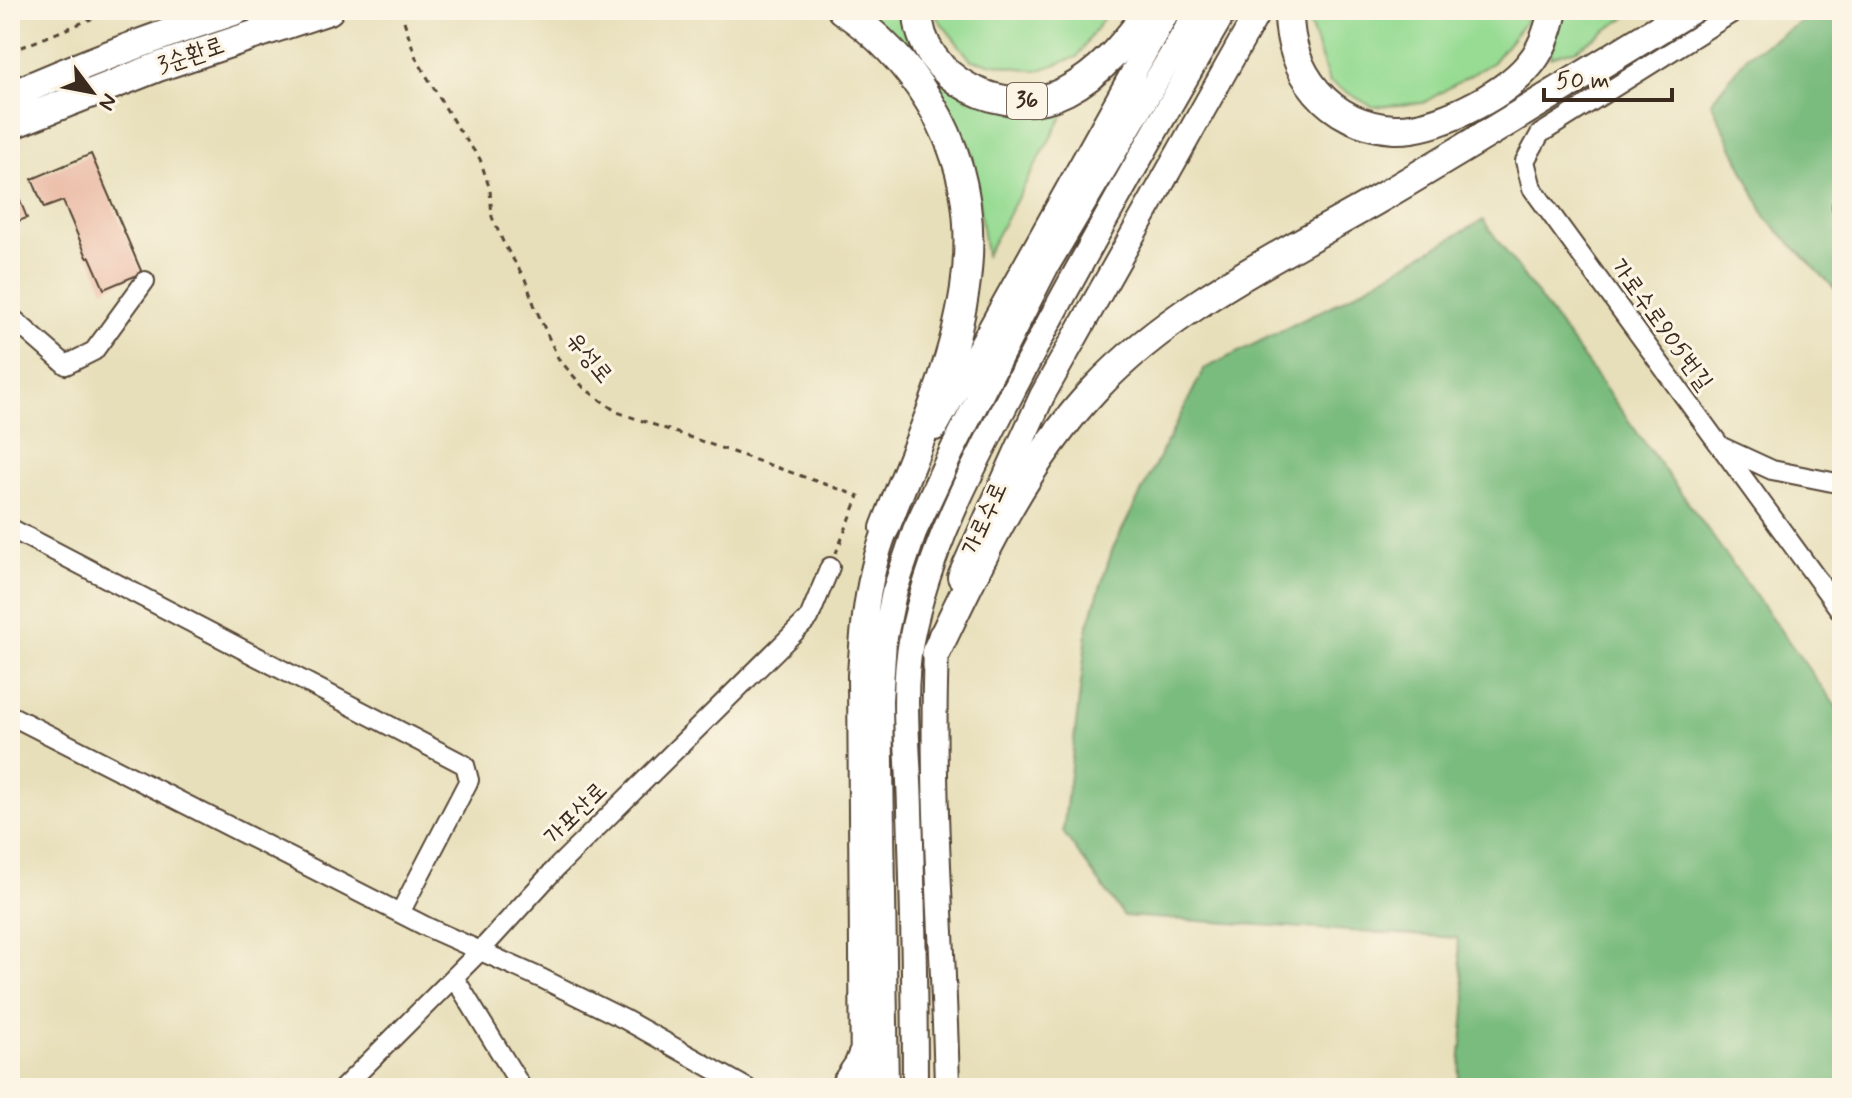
<svg xmlns="http://www.w3.org/2000/svg" width="1852" height="1098" font-family="Mynerve,'Poor Story',sans-serif">
  <style>
    .green { fill: #98dc94; stroke: #6a8359; stroke-width: 2 }
    .forest { fill: #7abc7e; stroke: #5a734e; stroke-width: 2 }
    .building { fill: #e8b29c }
    .lines { fill: none; stroke-linecap: round; stroke-linejoin: round }
    .minor-casing { stroke: #554535; stroke-width: 22 }
    .major-casing { stroke: #554535; stroke-width: 28 }
    .highway-casing { stroke: #554535; stroke-width: 32 }
    .path { stroke: #554535; stroke-width: 3; stroke-dasharray: 6 6; stroke-linecap: butt }
    .minor { stroke: #fff; stroke-width: 18 }
    .major { stroke: #fff; stroke-width: 24 }
    .highway { stroke: #fff; stroke-width: 28 }
    .labels { text-anchor: middle; dominant-baseline: central; stroke-width: 6; stroke-linejoin: round; paint-order: stroke }
    .shield { fill: #fcf5e5; stroke: #75675a; stroke-width: 2 }
    .shield-label { font-size: 22px; font-weight: bold; fill: #3b2a1e }
    .street-label { font-size: 24px; fill: #3b2a1e; stroke: #fcf5e5 }
  </style>
  <rect width="100%" height="100%" fill="#fcf5e5"/>
  <filter id="ink" filterUnits="userSpaceOnUse"><feTurbulence type="fractalNoise" baseFrequency=".0125" numOctaves="2"/><feDisplacementMap in="SourceGraphic" scale="16" xChannelSelector="R" yChannelSelector="G"/><feConvolveMatrix kernelMatrix="1 2 1 2 8 2 1 2 1" color-interpolation-filters="sRGB"/></filter>
  <filter id="wash" filterUnits="userSpaceOnUse"><feTurbulence type="fractalNoise" baseFrequency=".006" numOctaves="4" result="noise"/><feDisplacementMap in="SourceGraphic" scale="32" xChannelSelector="R" yChannelSelector="G"/><feGaussianBlur stdDeviation="1.8" result="paint"/><feColorMatrix in="noise" values="0 0 0 0 0 0 0 0 0 0 0 0 0 0 0 0 0 1.4 0 .05"/><feComposite in="paint" operator="in"/></filter>
  <g filter="url(#wash)">
    <rect width="100%" height="100%" fill="#e7dfba"/>
    <path class="green" d="M863,10H902C907,48 942,75 968,99L1063,100L1065,112L986,255L971,150L945,100L910,56Z
      M931,10H1109L1077,57L1037,71L971,60Z
      M1311,10H1535L1493,62L1423,103L1373,107L1329,82L1309,21Z
      M1559,10H1637L1577,49L1550,57Z"/>
    <path class="forest" d="M1820,10H1838L1842,17V296L1766,218L1711,102L1748,55Z
      M1483,220L1842,715V1088H1458L1466,999L1457,938L1124,916L1063,832L1088,625L1113,548L1204,369L1339,302Z"/>
    <g id="blocks">
      <path class="building" d="M91,154L142,273L104,289L90,257H87L63,201L44,208L32,179Z
        M15,188L27,218L10,224V190Z"/>
    </g>
  </g>
  <g filter="url(#ink)">
    <use href="#blocks" fill-opacity="0" stroke="#554535" stroke-width="2"/>
    <g class="lines">
      <g class="minor-casing">
        <path id="minor" d="M1737,10L1540,134L1525,161L1532,188L1842,613
          M1842,206V207
          M10,316L66,365L94,351L145,281
          M1722,447L1772,470L1842,484
          M10,528L465,765L469,780L400,913
          M10,715L429,928L543,979L624,1019L747,1088
          M454,977L522,1088
          M343,1088L480,951L557,867L809,618L830,567"/>
      </g>
      <g class="major-casing">
        <path id="major" d="M935,428L1168,10
          M960,577L1042,396L1259,10
          M941,635L936,652C930,797 944,943 947,1088
          M841,1088L857,1064L861,1054
          M863,1088L860,676C863,621 869,561 894,511
          M886,1088L880,700L884,641L894,593L915,530L952,451L1046,267L1198,10
          M915,1088C915,995 913,903 910,810C909,754 901,697 911,641C929,547 975,463 1019,379C1084,254 1154,132 1225,10"/>
      </g>
      <g class="highway-casing">
        <path id="highway" d="M842,10C878,34 907,65 929,101C1017,244 938,390 885,528
          M918,10C918,80 1007,122 1066,91C1102,73 1126,41 1150,10
          M1289,10C1288,73 1329,125 1394,129C1434,131 1504,96 1529,65C1542,50 1549,30 1553,10
          M10,96C84,63 160,35 237,10
          M10,125L158,67L329,10
          M936,652C980,560 1024,464 1095,389C1172,307 1278,257 1375,201C1481,139 1585,74 1690,10"/>
      </g>
      <path class="path" d="M404,21L416,58L455,124L480,159L490,190L492,217L504,244L525,279L535,307L558,358L584,388L617,412L859,496L836,553
        M10,52L113,10"/>
      <use href="#minor" class="minor"/>
      <use href="#major" class="major"/>
      <use href="#highway" class="highway"/>
    </g>
  </g>
  <g class="labels">
    <rect class="shield" x="1007" y="83" width="40" height="36" rx="6"/>
    <g class="shield-label">
      <text x="1027" y="101">36</text>
    </g>
    <g class="street-label">
      <text transform="translate(191 56) rotate(-19)">3순환로</text>
      <text transform="translate(1661 325) rotate(54)">가로수로905번길</text>
      <text transform="translate(589 358) rotate(51)">유성로</text>
      <text transform="translate(985 519) rotate(-66)">가로수로</text>
      <text transform="translate(576 814) rotate(-45)">가포산로</text>
    </g>
  </g>
  <rect width="1852" height="1098" fill="none" stroke="#fcf5e5" stroke-width="40"/>
  <g transform="translate(92 92) rotate(122)" stroke="#fcf5e5" stroke-width="6" paint-order="stroke">
  <path d="M0-6L14 30L0 20L-14 30Z" fill="#3b2a1e"/>
  <text y="-12" font-size="22" font-weight="bold" text-anchor="middle" fill="#3b2a1e">N</text>
  </g>
  <path d="M1544 88v12h128v-12" fill="none" stroke="#3b2a1e" stroke-width="4"/>
  <text x="1556" y="88" font-size="24" fill="#3b2a1e" stroke="#fcf5e5" stroke-width="6" paint-order="stroke">50 m</text>
</svg>
